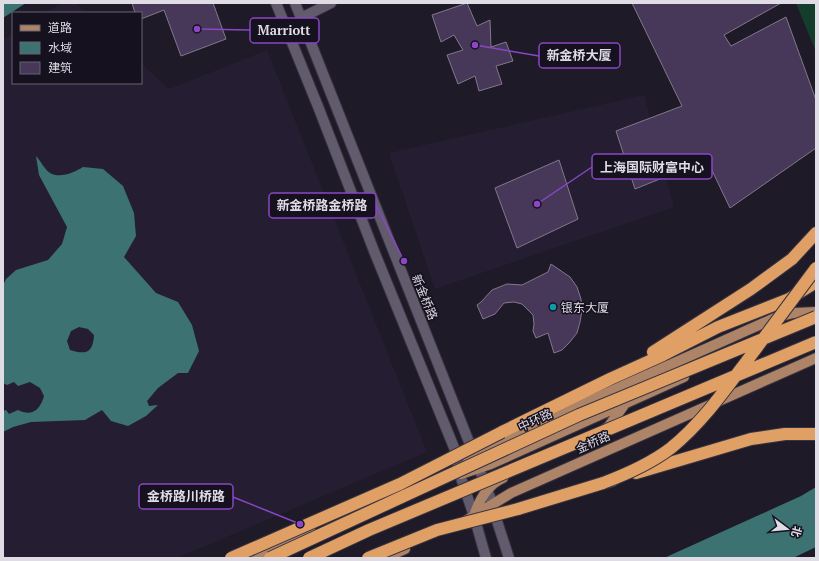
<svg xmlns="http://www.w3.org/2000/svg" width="819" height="561" font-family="'PT Serif','Noto Sans SC',serif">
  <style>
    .built { fill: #251e33 }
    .green { fill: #143e2b }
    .water { fill: #3c7272; fill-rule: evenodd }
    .building { fill: #473758; stroke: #81798b }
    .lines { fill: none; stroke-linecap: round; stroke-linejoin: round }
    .minor-casing { stroke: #373440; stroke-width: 12 }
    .major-casing { stroke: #373440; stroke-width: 12 }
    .highway-casing { stroke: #373440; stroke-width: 14 }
    .minor { stroke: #615b6d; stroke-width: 10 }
    .major { stroke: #ad8468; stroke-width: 10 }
    .highway { stroke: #e09f64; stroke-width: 12 }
    .highway-bridge-casing { stroke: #373440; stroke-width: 14; stroke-linecap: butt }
    .highway-bridge { stroke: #e09f64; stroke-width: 12 }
    .culture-dot { fill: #0f9aa8; stroke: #15111e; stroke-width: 1.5 }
    .labels { text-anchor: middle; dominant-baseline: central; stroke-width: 3; stroke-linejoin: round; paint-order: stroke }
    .street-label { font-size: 12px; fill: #dfdce6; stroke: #15111e }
    .poi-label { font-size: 12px; fill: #dfdce6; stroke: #15111e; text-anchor: start }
    .leader { fill: none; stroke: #8a46c5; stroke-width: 1.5 }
    .callout-dot { fill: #8a46c5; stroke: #15111e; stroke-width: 1.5 }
    .callout { fill: #15111e; stroke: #8a46c5; stroke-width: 1.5 }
    .callout-label { font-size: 13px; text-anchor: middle; font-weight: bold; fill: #dfdce6 }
  </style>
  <rect width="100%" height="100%" fill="#1e1a28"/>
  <path class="built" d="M61,3H76L87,13H45Z
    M13,34V83H141V63L169,89L267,50L427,452L177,558H3V40Z
    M644,95L674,207L435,289L389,153Z"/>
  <path class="green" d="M796,3H816V52Z"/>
  <path class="water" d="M3,3H26L3,18Z
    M36,156C40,160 45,170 50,173C60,179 75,172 83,167L103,169L123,186L134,213L136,236L124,257L156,293L178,302L192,325L199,351L188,373H178L158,388L147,401L149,406L158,405L146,416L128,426L111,421L102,410L85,420L31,422L13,427L3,432V411L6,410L9,414L18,410C32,417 40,410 44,396L40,388L30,382L18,386L14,382L7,385L3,383V285L6,279L16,270L48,260L62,244L67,227L39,175ZM79,327L88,329L94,335C93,353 86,355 70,350L67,341L71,331Z
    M816,487V547L793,558H664L801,496Z"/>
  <path class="building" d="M132,3H213L226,39L181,56L164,10L141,19V13H135Z
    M467,3L477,26L490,20L491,47L506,42L513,61L496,66L502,84L479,91L475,76L458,84L447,55L463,50L454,35L441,42L432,15Z
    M632,3H781L724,35L731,46L786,17L816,100V148L730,208L707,160L635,189L616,131L682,106Z
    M559,160L578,219L517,248L495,188Z
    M551,264L570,277L577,287L581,299L582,310L580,322L577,333L569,343L562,350L554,353L548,333L536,338L533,331L534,324L533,315L522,304L514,302L504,303L495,314L483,319L477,305L481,302L492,290L507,284L522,285L548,272Z"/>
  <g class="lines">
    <g class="minor-casing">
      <path id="minor" d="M276,3L319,109L374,251L455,450L460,475L474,516L486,558
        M295,3L469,442L493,505L497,521L509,558
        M301,18L331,3"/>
    </g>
    <g class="major-casing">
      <path id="major" d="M604,430L609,426L624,405
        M463,470L473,453L777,317L794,313L816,312
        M461,474L491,464L684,377
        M474,516C479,500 487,485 503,478
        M467,520L511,493L816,358
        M253,558L312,533
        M385,558L405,549"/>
    </g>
    <g class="highway-casing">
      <path id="highway" d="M653,352L751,289L792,259L816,233
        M502,432L610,379L663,355L718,327L789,299L816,282
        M636,473L751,439L785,434H816
        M518,509L613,480"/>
    </g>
    <use href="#minor" class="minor"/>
    <use href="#major" class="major"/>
    <use href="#highway" class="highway"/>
    <g class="highway-bridge-casing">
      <path id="highway-bridge" d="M603,483C627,474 650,464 671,448C702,423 725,390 749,358C771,328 794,298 816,268
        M231,558L400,484L502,432
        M270,558L579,415L816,317
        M309,558L369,530L816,342
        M368,558L437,530L518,509"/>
    </g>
    <use href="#highway-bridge" class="highway-bridge"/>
  </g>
  <circle class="culture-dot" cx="553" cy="307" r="4"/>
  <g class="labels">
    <g class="street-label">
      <text transform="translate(425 297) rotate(68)">新金桥路</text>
      <text transform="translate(535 420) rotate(-25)">中环路</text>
      <text transform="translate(593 442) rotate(-24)">金桥路</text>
    </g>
    <g class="poi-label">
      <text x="561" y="307">银东大厦</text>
    </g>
  </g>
  <path class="leader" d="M197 29L250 30M475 45L539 56M537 204L592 167M404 261L376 205M300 524L233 497"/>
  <g class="callout-dot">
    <circle cx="197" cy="29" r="4"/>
    <circle cx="475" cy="45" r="4"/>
    <circle cx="537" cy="204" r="4"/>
    <circle cx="404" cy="261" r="4"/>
    <circle cx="300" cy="524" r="4"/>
  </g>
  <g class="callout">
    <rect x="250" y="18" width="69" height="25" rx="4"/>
    <rect x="539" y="43" width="81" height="25" rx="4"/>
    <rect x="592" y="154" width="120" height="25" rx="4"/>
    <rect x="269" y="193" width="107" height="25" rx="4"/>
    <rect x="139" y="484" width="94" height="25" rx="4"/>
  </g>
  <g class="callout-label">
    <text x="284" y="35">Marriott</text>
    <text x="579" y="60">新金桥大厦</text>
    <text x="652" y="172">上海国际财富中心</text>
    <text x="322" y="210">新金桥路金桥路</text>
    <text x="186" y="501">金桥路川桥路</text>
  </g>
  <rect width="819" height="561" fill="none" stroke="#dfdce6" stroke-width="8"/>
  <rect x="12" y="12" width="130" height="72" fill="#15111e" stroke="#66626e"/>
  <rect x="20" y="25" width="20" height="6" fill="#ad8468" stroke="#66626e"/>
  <text x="48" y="32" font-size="12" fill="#dfdce6">道路</text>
  <rect x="20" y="42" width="20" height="12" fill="#3c7272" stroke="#66626e"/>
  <text x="48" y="52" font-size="12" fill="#dfdce6">水域</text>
  <rect x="20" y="62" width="20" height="12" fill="#473758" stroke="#66626e"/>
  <text x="48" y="72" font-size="12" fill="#dfdce6">建筑</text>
  <g transform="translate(787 529) rotate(106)" stroke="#15111e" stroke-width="3" paint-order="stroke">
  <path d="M0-3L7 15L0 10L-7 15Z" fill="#dfdce6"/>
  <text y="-6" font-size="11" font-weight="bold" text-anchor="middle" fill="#dfdce6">北</text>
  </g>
</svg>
